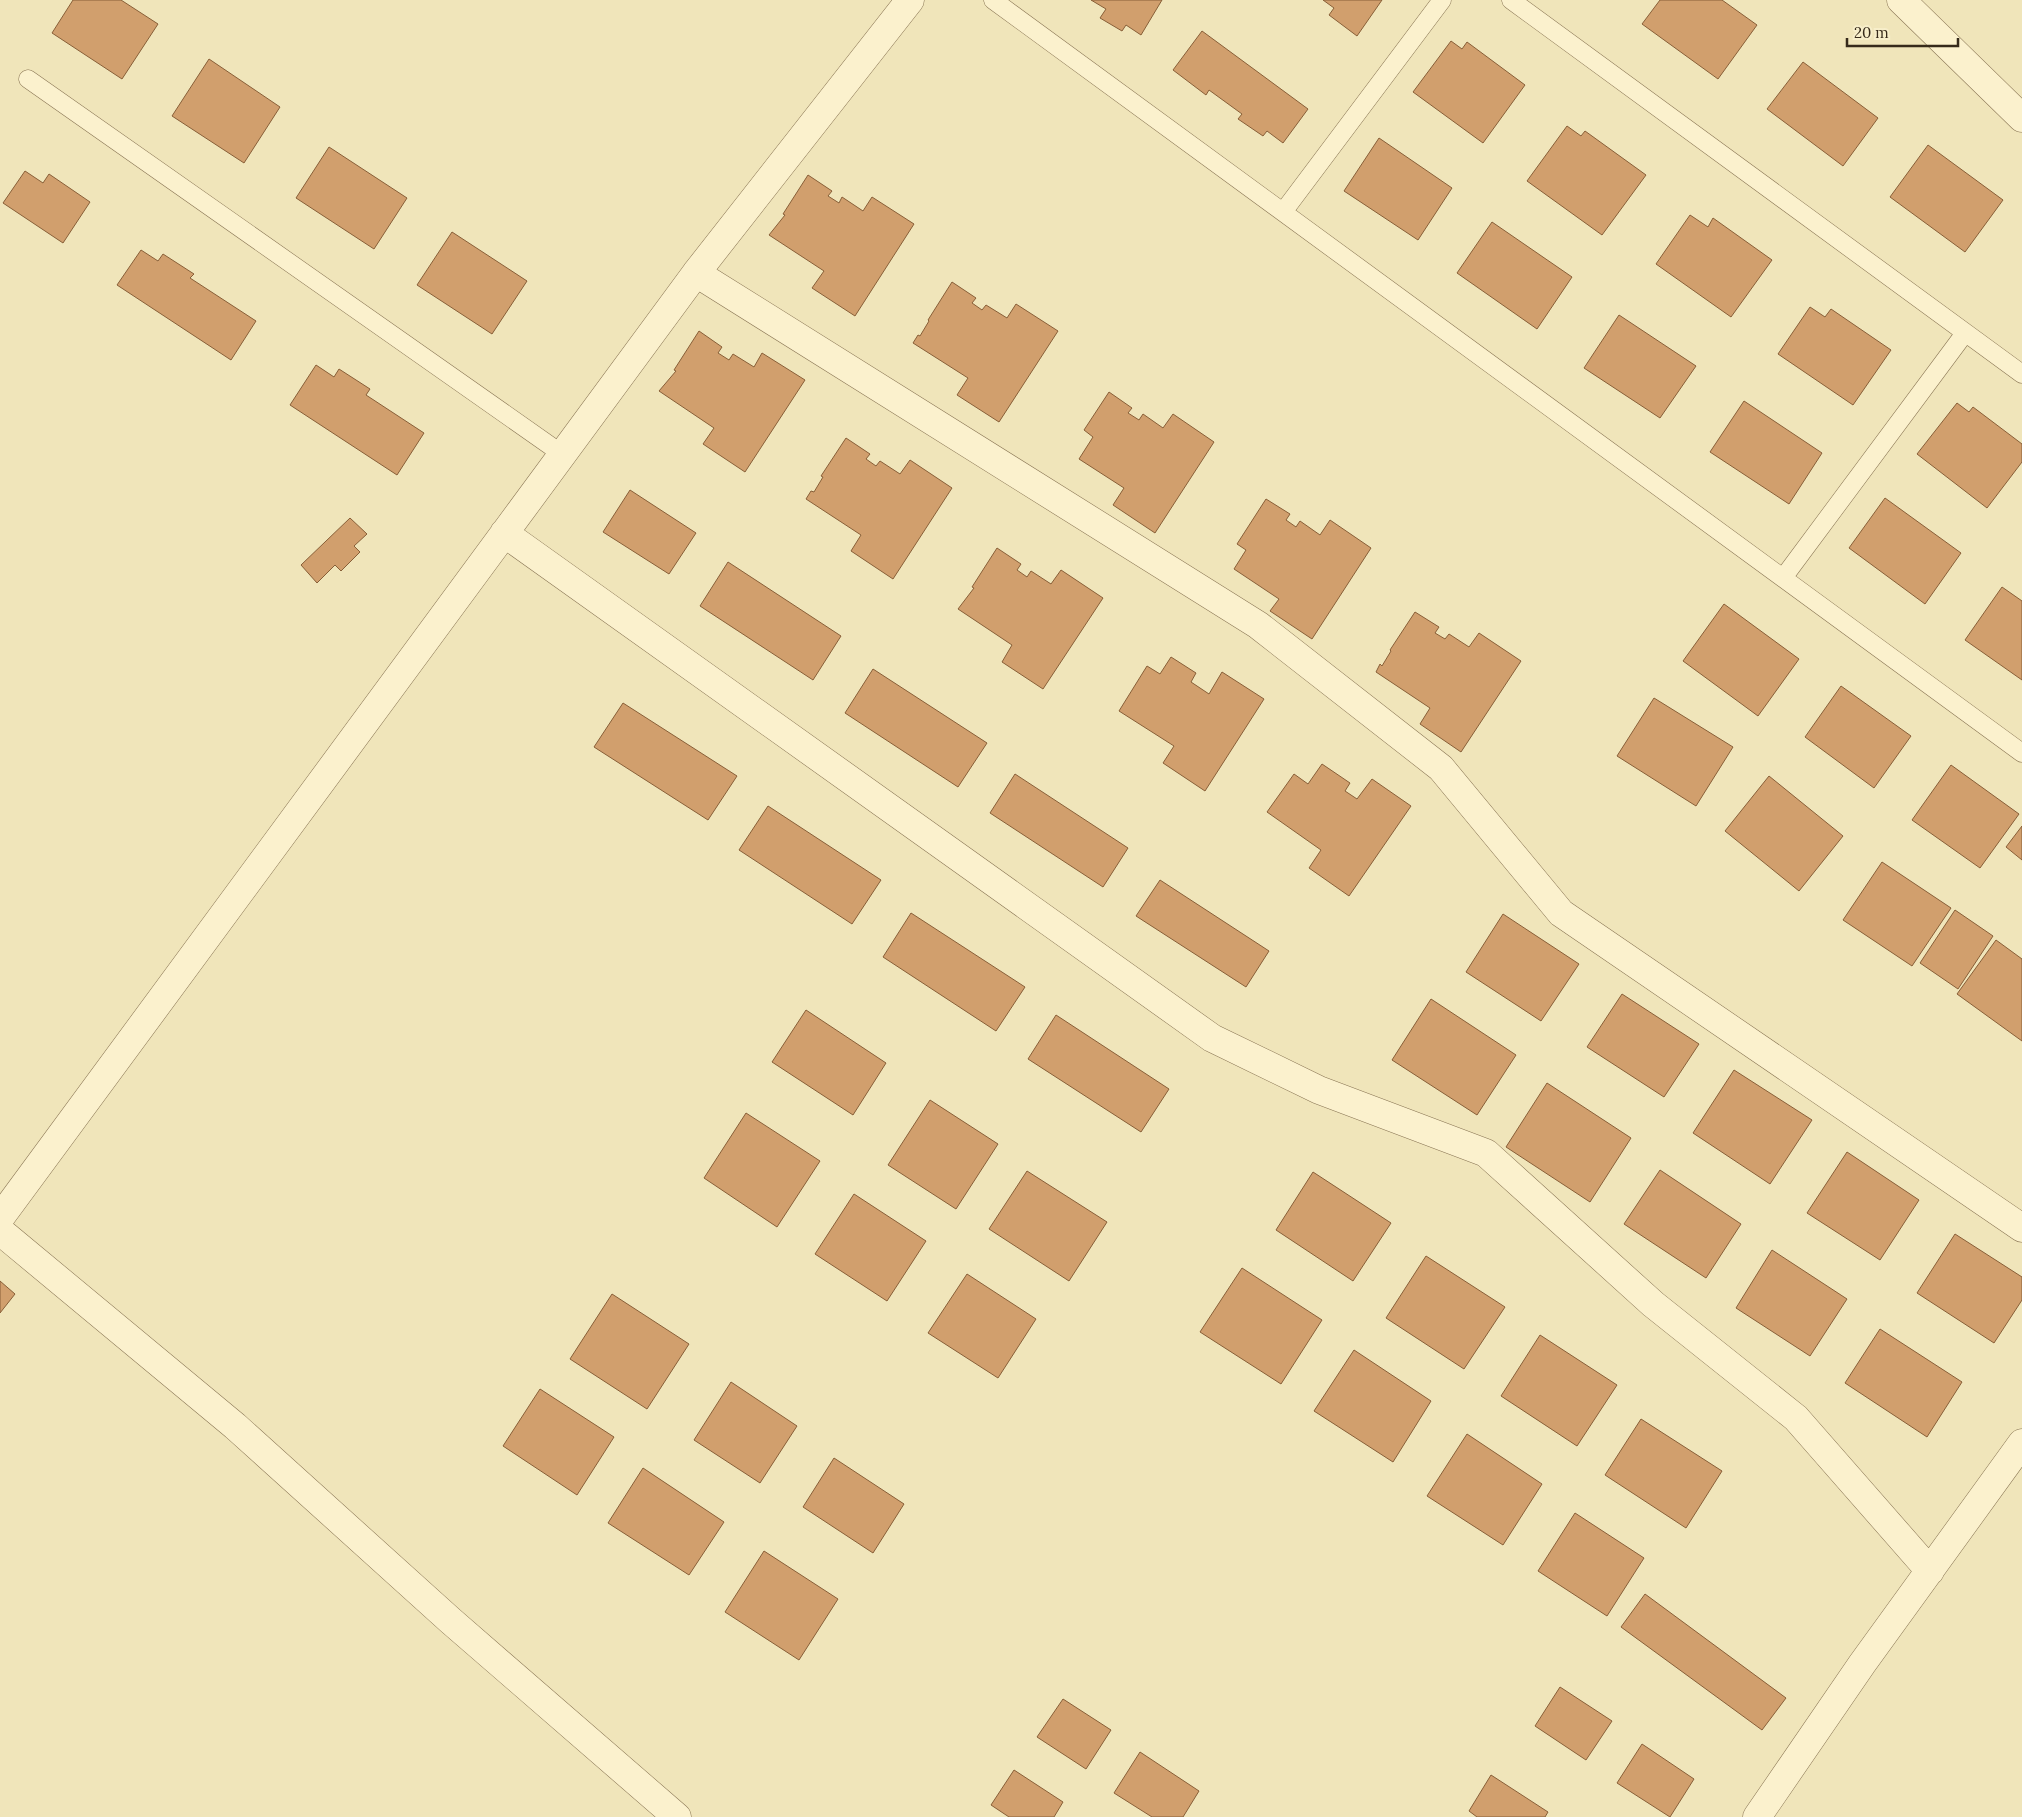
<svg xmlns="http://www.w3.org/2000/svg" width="2022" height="1817" font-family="Lora,serif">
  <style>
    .building { fill: #d19f6d; stroke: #885f38 }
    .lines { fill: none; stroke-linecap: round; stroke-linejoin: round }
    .lane-casing { stroke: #887453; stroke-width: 19 }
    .street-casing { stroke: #887453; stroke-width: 29 }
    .lane { stroke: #fbf1cd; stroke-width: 18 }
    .street { stroke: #fbf1cd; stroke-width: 28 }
  </style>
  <rect width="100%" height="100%" fill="#f0e5ba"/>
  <path class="building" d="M73,0H121L158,24L122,79L52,33Z
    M1091,0H1162L1141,35L1126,25L1122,31L1100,18L1106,9Z
    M1323,0H1382L1357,36L1329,15L1334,8Z
    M1660,0H1722L1757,25L1718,79L1642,24Z
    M1202,31L1308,109L1283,143L1267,131L1263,136L1238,119L1242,114L1209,90L1206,95L1173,70Z
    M1451,41L1462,49L1467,42L1525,85L1483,143L1413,92Z
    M209,59L280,107L244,163L172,116Z
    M1803,62L1878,118L1843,166L1767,109Z
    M1567,126L1581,136L1585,131L1646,175L1602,235L1527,181Z
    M1379,138L1452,188L1418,240L1344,191Z
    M1928,145L2003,200L1965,252L1890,197Z
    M329,147L407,198L374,249L296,198Z
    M25,171L43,183L49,174L90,202L63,243L3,203Z
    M808,175L832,191L828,196L839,203L842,197L863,211L872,197L914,224L855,316L812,288L824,271L769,235L785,215L783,214Z
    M1690,215L1708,227L1713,218L1772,260L1731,317L1656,264Z
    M1492,222L1572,277L1537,329L1457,273Z
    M452,232L527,281L492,334L417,285Z
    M141,250L158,261L163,254L194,274L190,278L256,321L231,360L117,285Z
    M952,282L976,298L972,303L982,310L986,305L1007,318L1016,304L1058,331L999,422L957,395L968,378L913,343L918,335L920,336L929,321L928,320Z
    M1810,307L1825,317L1831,309L1891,350L1853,405L1778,354Z
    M1619,315L1696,366L1660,418L1584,368Z
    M699,331L722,347L718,353L729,360L733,354L754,367L762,353L805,380L745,472L703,444L714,428L659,391L676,371L674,370Z
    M316,365L334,377L339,369L370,389L366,395L424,433L397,475L290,405Z
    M1109,392L1132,408L1128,413L1139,420L1143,414L1163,428L1173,414L1214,442L1155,533L1113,505L1124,488L1079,459L1093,437L1084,430Z
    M1744,401L1822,453L1789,504L1710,452Z
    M1957,403L1969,412L1973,407L2022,444V462L1987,508L1917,454Z
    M846,438L870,454L866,459L876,466L880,461L900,474L910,460L952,488L893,579L851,551L861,535L806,499L811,491L814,492L823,477L821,476Z
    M630,490L696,533L669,574L603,532Z
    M1885,498L1961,553L1925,604L1849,548Z
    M1266,499L1290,514L1286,520L1296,527L1300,521L1320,535L1330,520L1371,548L1312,639L1270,611L1279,599L1234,569L1246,550L1237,544Z
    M350,518L367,534L354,546L360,552L341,571L335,565L317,583L301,565Z
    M997,548L1021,564L1017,570L1027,577L1031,571L1051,584L1061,570L1103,598L1043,689L1002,662L1012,645L958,609L974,588L972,587Z
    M728,562L841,636L813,680L700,606Z
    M2002,587L2022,601V680L1965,640Z
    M1724,604L1799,659L1758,716L1683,661Z
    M1415,612L1439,627L1435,633L1445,639L1449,634L1469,647L1479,633L1521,661L1461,752L1420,724L1430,708L1376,672L1380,664L1382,666L1391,651L1390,650Z
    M1171,657L1196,673L1191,682L1209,694L1222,672L1264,699L1205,791L1163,763L1174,746L1119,711L1147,666L1160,674Z
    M873,669L987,743L958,787L845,713Z
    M1841,686L1911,736L1874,788L1805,737Z
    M1654,698L1733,747L1696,806L1617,756Z
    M623,703L737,776L708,820L594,747Z
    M1322,764L1350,783L1345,791L1357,799L1372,779L1411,806L1349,896L1309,868L1321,850L1267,812L1294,774L1308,784Z
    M1951,765L2019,814L1980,868L1912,820Z
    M1015,774L1128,848L1103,887L990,813Z
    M1769,776L1843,836L1799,891L1725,831Z
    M768,806L881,880L852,924L739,850Z
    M2022,826V860L2006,847Z
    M1882,862L1951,908L1912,966L1843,920Z
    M1160,880L1269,951L1246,987L1136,916Z
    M1955,910L1993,936L1958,989L1920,963Z
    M911,913L1025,987L996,1031L883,957Z
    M1503,914L1579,964L1541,1021L1466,972Z
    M1996,940L2022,959V1041L1957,994Z
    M1622,994L1699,1044L1664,1097L1587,1047Z
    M1431,999L1516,1055L1477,1115L1392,1060Z
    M806,1010L886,1063L853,1115L772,1062Z
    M1056,1015L1169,1089L1141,1132L1028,1059Z
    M1734,1070L1812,1120L1770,1184L1693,1133Z
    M1547,1083L1631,1138L1590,1202L1506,1147Z
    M930,1100L998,1144L956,1209L888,1165Z
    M746,1113L820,1161L777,1227L704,1178Z
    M1847,1152L1919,1200L1880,1260L1807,1213Z
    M1660,1170L1741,1224L1706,1278L1624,1224Z
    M1027,1171L1107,1222L1069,1281L989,1229Z
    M1313,1172L1391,1223L1353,1281L1276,1230Z
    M854,1194L926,1241L887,1301L815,1254Z
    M1955,1234L2022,1277V1300L1994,1343L1917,1293Z
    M1772,1250L1847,1299L1810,1356L1736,1308Z
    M1426,1256L1505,1307L1464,1369L1386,1318Z
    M1242,1268L1322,1320L1281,1384L1200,1332Z
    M967,1274L1036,1319L998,1378L928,1333Z
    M0,1281L15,1294L0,1313Z
    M612,1294L689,1344L647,1409L570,1359Z
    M1880,1329L1962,1382L1927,1437L1845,1383Z
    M1540,1335L1617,1385L1577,1446L1501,1396Z
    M1354,1350L1431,1401L1393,1462L1314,1411Z
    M731,1382L797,1426L760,1483L694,1440Z
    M540,1389L614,1437L577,1495L503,1446Z
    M1641,1419L1722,1471L1686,1528L1605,1475Z
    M1467,1434L1542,1484L1503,1545L1427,1496Z
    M834,1458L904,1504L873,1553L803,1507Z
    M643,1468L724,1522L689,1575L608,1523Z
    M1575,1513L1644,1558L1607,1616L1538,1571Z
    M764,1551L838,1599L799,1660L725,1612Z
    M1645,1594L1786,1698L1762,1730L1621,1627Z
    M1560,1687L1612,1721L1586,1760L1535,1726Z
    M1063,1699L1111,1730L1086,1769L1037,1737Z
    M1642,1744L1694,1779L1670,1817L1617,1783Z
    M1140,1752L1199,1791L1183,1817H1152L1114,1793Z
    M1014,1770L1063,1802L1054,1817H1009L991,1805Z
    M1491,1775L1548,1812L1545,1817H1477L1469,1811Z"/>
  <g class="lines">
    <g class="lane-casing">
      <path id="lane" d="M993,0L2022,753
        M1511,0L2022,374
        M28,79L562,454
        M1283,212L1442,0
        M1783,578L1965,333"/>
    </g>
    <g class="street-casing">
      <path id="street" d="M1901,0L2022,118
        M696,273L1258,625L1441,768L1561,913L2022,1228
        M504,533L1212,1038L1319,1090L1486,1153L1653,1304L1796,1418L1930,1571
        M0,1218L696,273L910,0
        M0,1231L235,1426L451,1621L677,1817
        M1757,1817L1862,1664L2022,1443"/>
    </g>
    <use href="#lane" class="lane"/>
    <use href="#street" class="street"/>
  </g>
  <path d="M1847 38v8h111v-8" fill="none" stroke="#362a1a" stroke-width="2.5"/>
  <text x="1854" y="38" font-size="15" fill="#362a1a" stroke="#f7eeca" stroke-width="4" paint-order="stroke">20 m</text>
</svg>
